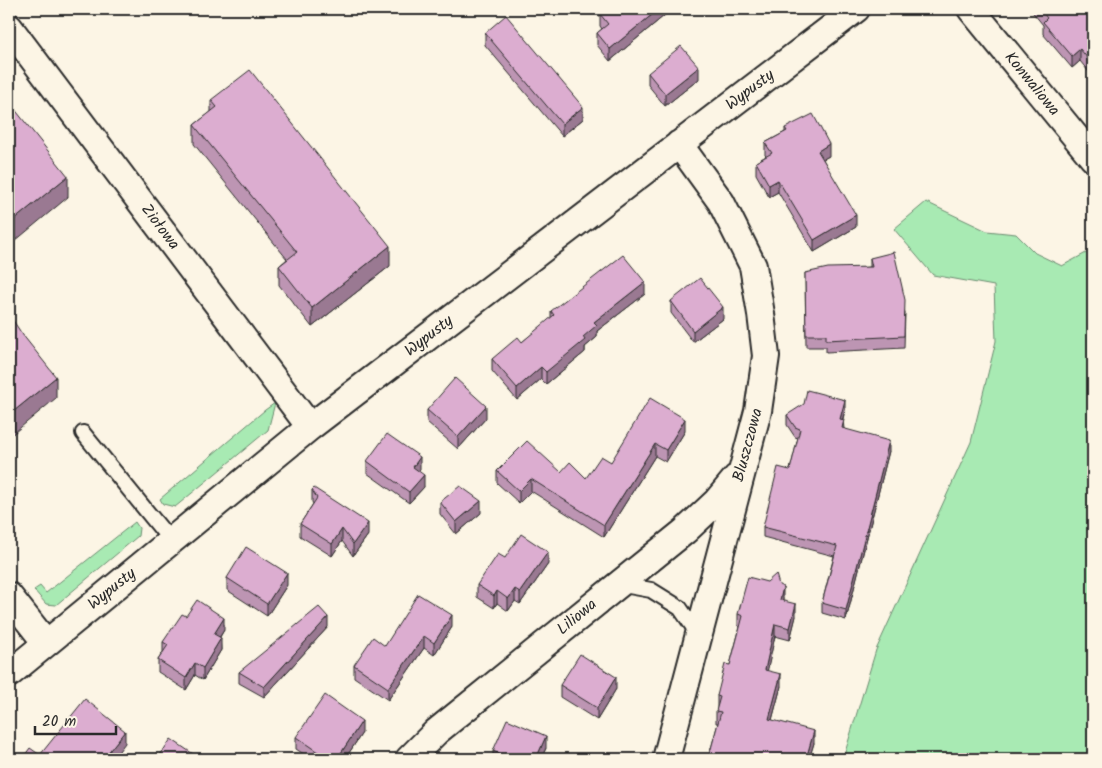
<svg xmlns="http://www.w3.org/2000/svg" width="1102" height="768" font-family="Kalam,sans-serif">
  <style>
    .green { fill: #a8eab3; stroke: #6a8a6f }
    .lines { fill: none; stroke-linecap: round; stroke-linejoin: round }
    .service-casing { stroke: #2b2b2b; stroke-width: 18 }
    .minor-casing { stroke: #2b2b2b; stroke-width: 30 }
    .service { stroke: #fcf5e5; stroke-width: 14 }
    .minor { stroke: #fcf5e5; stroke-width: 26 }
    .wall { fill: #bd95b3; stroke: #2b2b2b }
    .shaded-wall { fill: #9a7992; stroke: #2b2b2b }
    .building { fill: #dcadd0; stroke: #2b2b2b }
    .labels { text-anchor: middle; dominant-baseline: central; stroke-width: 5; stroke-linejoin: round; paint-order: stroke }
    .street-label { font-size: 16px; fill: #2b2b2b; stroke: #fcf5e5 }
  </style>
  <rect width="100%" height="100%" fill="#fcf5e5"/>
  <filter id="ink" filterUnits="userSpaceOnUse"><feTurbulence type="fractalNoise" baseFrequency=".02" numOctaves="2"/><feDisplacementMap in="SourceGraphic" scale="10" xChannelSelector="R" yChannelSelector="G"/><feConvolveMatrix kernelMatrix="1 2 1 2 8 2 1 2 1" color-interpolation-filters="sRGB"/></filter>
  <g filter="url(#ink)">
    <path class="green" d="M926,202L987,231L1016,234L1035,253L1062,266L1086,253L1093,257V759H843L876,650L971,442L996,341L994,286L933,275L894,229Z
      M275,403L268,430L180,503L175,507L163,504L160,499L265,410Z
      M135,522L139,528L138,536L56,605L46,604L34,590L40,586L46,593Z"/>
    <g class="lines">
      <g class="service-casing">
        <path id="service" d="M83,433L171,541
          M618,584L651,590L680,608L698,634"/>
      </g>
      <g class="minor-casing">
        <path id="minor" d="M971,9L1093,158
          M9,27L310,427
          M9,596L46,643
          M9,674L310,427L856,9
          M409,759L436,732L685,531L716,502L736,478
          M666,759L758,411L766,356L761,314L753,266L721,202L679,144"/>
      </g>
      <use href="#service" class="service"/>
      <use href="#minor" class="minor"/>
    </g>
    <path class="wall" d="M671,9V10L610,61L597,45V33L602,29L600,26V14Z
      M1030,9H1093V77L1080,61L1072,68L1043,34V25Z
      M485,33L583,119L562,136L485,45Z
      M648,73L699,79L665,106L648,85Z
      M211,100L390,266L312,327L279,285V266L287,259L194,144V125L211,112Z
      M785,128L829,156L823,159L856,227L814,252L778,192L769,197L756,174V162L766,156L765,155V143L785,132Z
      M870,258L905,312L904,348L826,352V347H806L805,273L870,267Z
      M645,294L597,331V337L585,347V352L546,384L541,379L517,400L492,371V359L522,342L551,319V311Z
      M671,301L723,319L693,342L671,313Z
      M427,410L486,418L458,449L427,422Z
      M845,410L843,419L844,429L889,451L846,620L822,613V603L834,556L763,537V527L790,470L798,438L795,437L787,425V415Z
      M685,431L666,462L655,456L604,537L531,491L519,503L497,483V471L561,472L586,478L611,462Z
      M367,461L420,469L418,471L424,487L409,503L367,473Z
      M312,490L368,535L353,556L342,541L332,556L300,536V524L313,504L312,502Z
      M440,502L481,513L456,534L440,514Z
      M505,558L548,564L520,604L515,601L508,611L497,603L494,608L477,597V585Z
      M227,578L287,585L267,616L227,590Z
      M779,585L783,599V601L796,616L790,640L775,636L767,671L781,686L772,720L814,743L809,759H703L709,756L718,723H716V711L717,708V696L730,665L740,627L738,626V614Z
      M186,616L224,630L220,637L221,650L203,680L195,675L186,690L158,672V660L163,652V642Z
      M328,627L264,697L239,683V672Z
      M452,627L434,655L424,648L388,700L354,677V665L385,646Z
      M560,685L616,689L597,720L560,697Z
      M362,733L345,759H311L296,749V737Z
      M546,748L541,759H493V751Z"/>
    <path class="shaded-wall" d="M659,9H671V10L610,61V49Z
      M1080,49V61L1072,68V56Z
      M699,67V79L665,106V94Z
      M583,107V119L562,136V124Z
      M829,144V156L818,162V151Z
      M68,176V197L9,246V224Z
      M778,180V192L769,197V185Z
      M856,215V227L814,252V240Z
      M390,246V266L312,327V308Z
      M645,282V294L597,331V337L585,347V352L546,384V372L583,337L594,322Z
      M723,307V319L693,342V331Z
      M541,367V379L517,400V388Z
      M56,377V398L9,437V415Z
      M845,400V410L840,429V419Z
      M486,406V418L458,449V437Z
      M685,419V431L666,462V450Z
      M889,441V451L846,620V610Z
      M655,444V456L604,537V525Z
      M420,457V469L413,479V467Z
      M424,475V487L409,503V492Z
      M531,479V491L519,503V491Z
      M481,501V513L456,534V522Z
      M368,523V535L353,556V544Z
      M342,529V541L332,556V544Z
      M548,552V564L520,604V592Z
      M287,573V585L267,616V604Z
      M783,587V599L780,612V600Z
      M515,589V601L508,611V599Z
      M497,591V603L494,608V596Z
      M796,604V616L790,640V628Z
      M452,615V627L434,655V643Z
      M328,617V627L264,697V687Z
      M224,618V630L214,646V634Z
      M775,624V636L765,682V670Z
      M424,636V648L388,700V688Z
      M221,638V650L203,680V668Z
      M195,663V675L186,690V678Z
      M781,674V686L769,731V719Z
      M616,677V689L597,720V708Z
      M362,721V733L345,759H337Z
      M125,731V743L113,759H103Z
      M814,731V743L809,759H806Z
      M546,736V748L541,759H536Z"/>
    <path class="building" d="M606,9H659L610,49L597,33L608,24L600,14Z
      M1040,9H1093V65L1080,49L1072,56L1043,22L1047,18Z
      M506,15L583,107L562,124L485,33Z
      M681,46L699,67L665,94L648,73Z
      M250,70L390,246L312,308L279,266L297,252L194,125L217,107L211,100Z
      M13,107L68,176L9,224V110Z
      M813,114L829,144L818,151L856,215L814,240L778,180L769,185L756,162L772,153L765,143L787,131L785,128Z
      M894,252L905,300L904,336L826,340V335H806L805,273L828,268L872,267L870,258Z
      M623,255L645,282L594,322L597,325L583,337L585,340L546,372L541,367L517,388L492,359L518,337L522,342L554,315L551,311Z
      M700,278L723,307L693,331L671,301Z
      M9,315L12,319L22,334L56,377L9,415Z
      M455,378L486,406L458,437L427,410Z
      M807,390L845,400L840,419L844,420L842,428L889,441L846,610L822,603L837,546L763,527L778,467L790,470L800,429L795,427L787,415L804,404Z
      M650,398L685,419L666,450L655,444L604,525L531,479L519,491L497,471L527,441L561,472L570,462L586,478L601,456L611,462Z
      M387,434L420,457L413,467L424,475L409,492L367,461Z
      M460,486L481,501L456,522L440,502Z
      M314,488L368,523L353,544L342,529L332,544L300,524L317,498L312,490Z
      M521,534L548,552L520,592L515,589L508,599L497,591L494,596L477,585L498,554L505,558Z
      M246,547L287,573L267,604L227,578Z
      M776,574L779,585L783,587L780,600L796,604L790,628L775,624L765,670L781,674L769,719L814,731L806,759H703L704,755L709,756L721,712L716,711L720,697L717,696L725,664L730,665L743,616L738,614L748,577L767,582Z
      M418,594L452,615L434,643L424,636L388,688L354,665L373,637L385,646Z
      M197,600L224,618L214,634L221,638L203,668L195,663L186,678L158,660L168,645L163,642L182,614L186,616Z
      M319,607L328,617L264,687L239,672Z
      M580,654L616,677L597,708L560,685Z
      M325,695L362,721L337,759H328L296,737Z
      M85,699L125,731L103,759H22L30,748L40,755Z
      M507,719L546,736L536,759H511L493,751Z
      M171,739L199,758L198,759H159L158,758Z"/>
  </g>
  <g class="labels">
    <g class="street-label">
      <text transform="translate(1032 84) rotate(51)">Konwaliowa</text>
      <text transform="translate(750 90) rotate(-37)">Wypusty</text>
      <text transform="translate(160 227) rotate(53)">Ziołowa</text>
      <text transform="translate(429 336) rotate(-38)">Wypusty</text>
      <text transform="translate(748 445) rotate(-75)">Bluszczowa</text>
      <text transform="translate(112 589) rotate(-39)">Wypusty</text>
      <text transform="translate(577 617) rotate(-40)">Liliowa</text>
    </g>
  </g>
  <rect width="1102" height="768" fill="none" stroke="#fcf5e5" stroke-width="30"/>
  <rect x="15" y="15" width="1072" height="738" fill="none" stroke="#2b2b2b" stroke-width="2" filter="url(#ink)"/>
  <path d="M35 726v8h81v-8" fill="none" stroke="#2b2b2b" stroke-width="2.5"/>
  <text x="42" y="726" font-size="15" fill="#2b2b2b" stroke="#fcf5e5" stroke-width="4" paint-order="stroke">20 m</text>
</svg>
